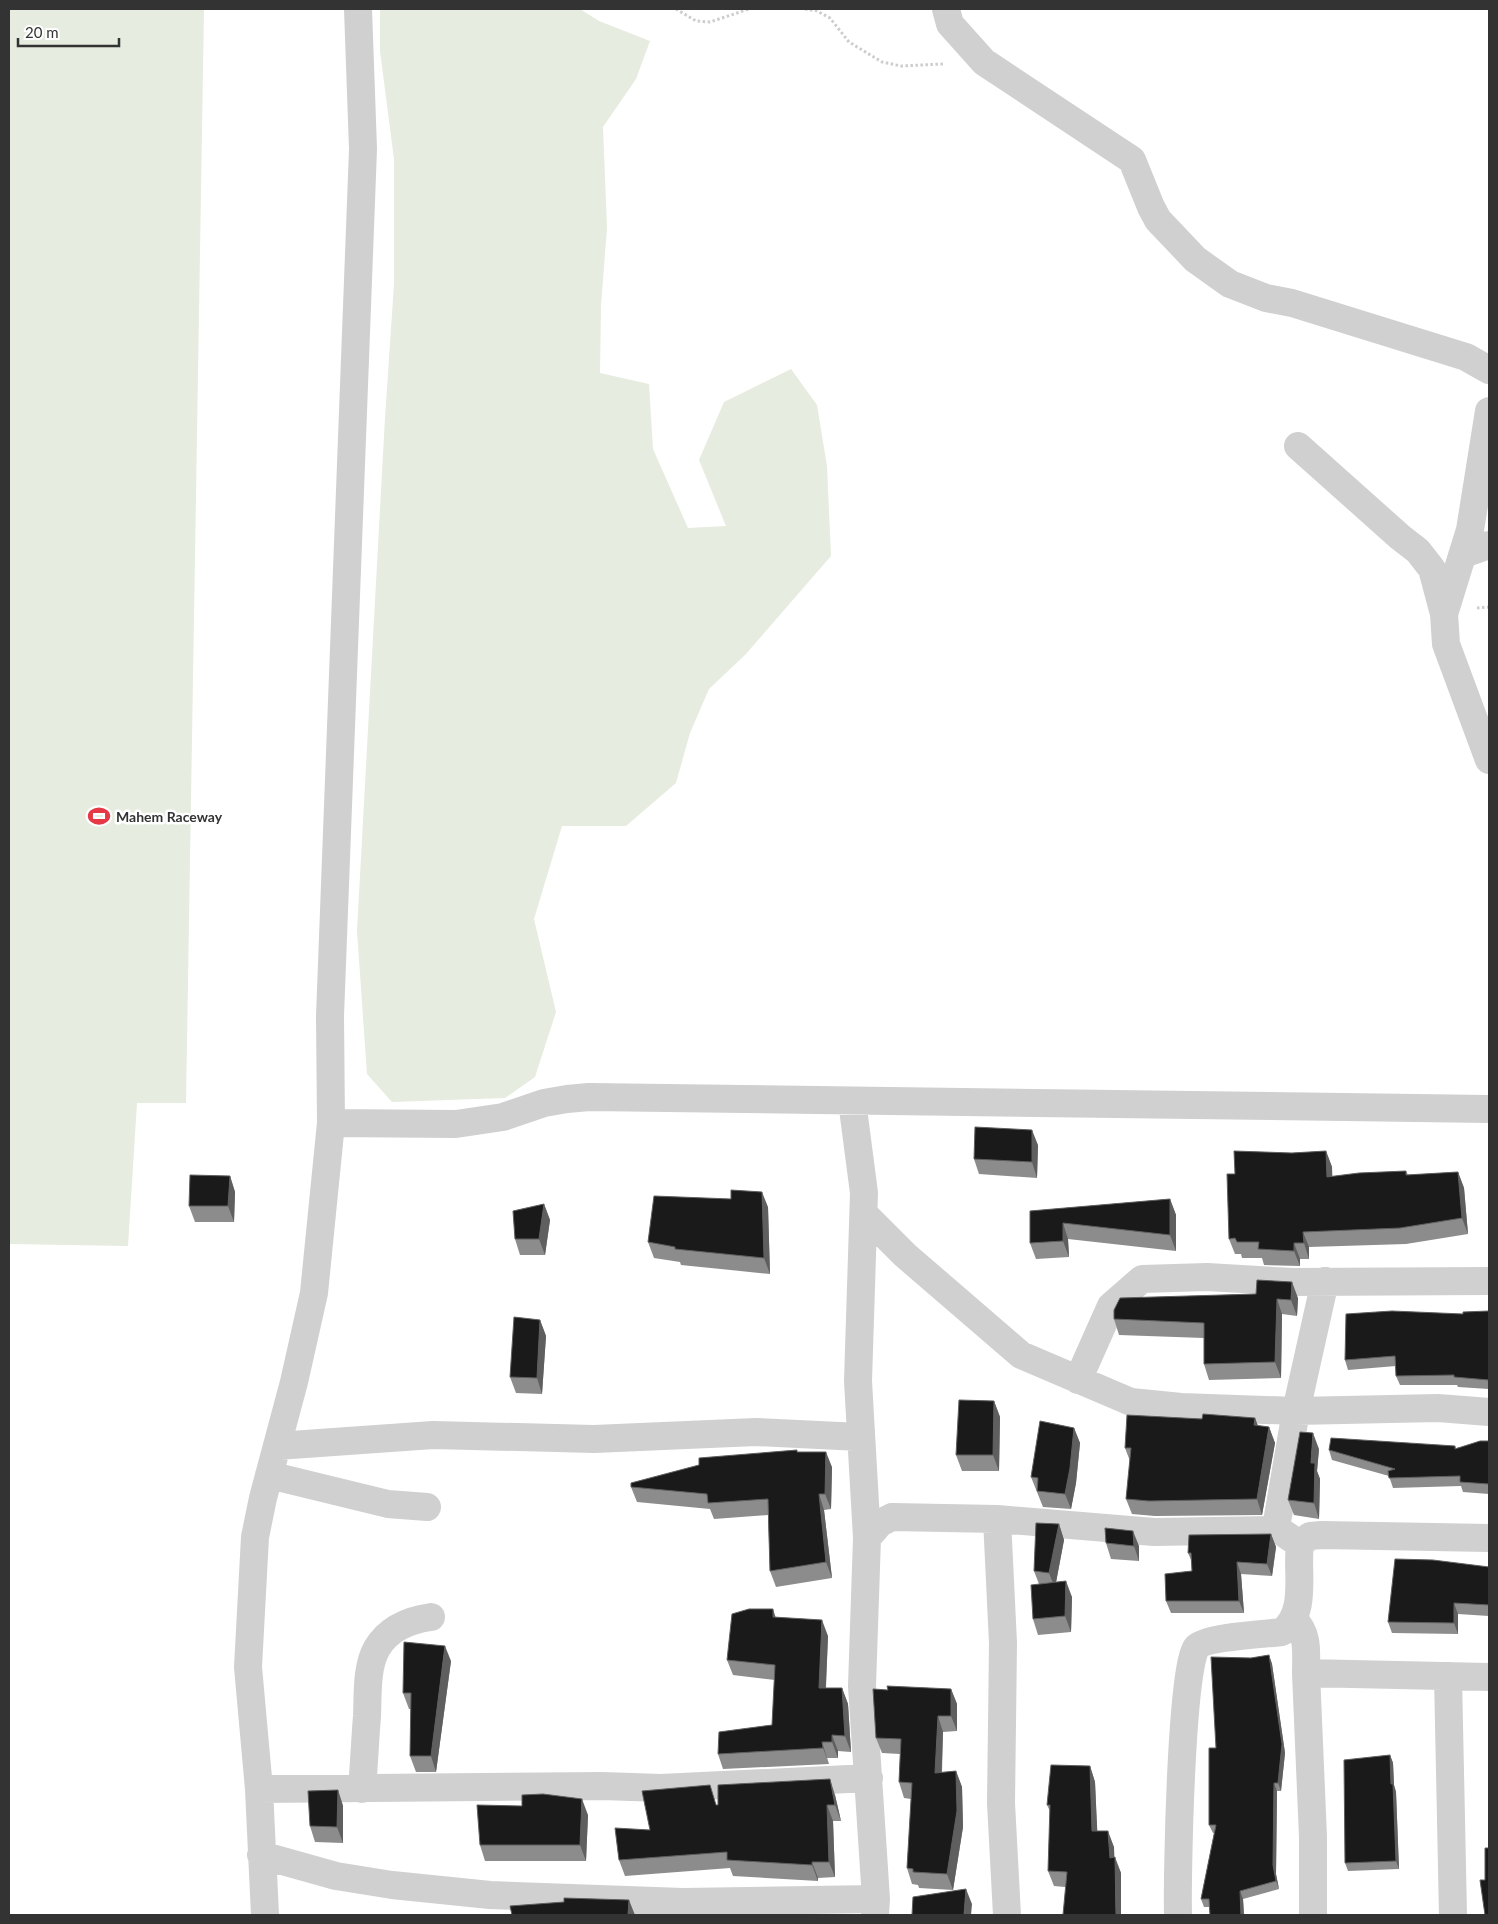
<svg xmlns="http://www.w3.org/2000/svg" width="1498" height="1924" font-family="Lato,sans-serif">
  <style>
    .green { fill: #e6ecdf }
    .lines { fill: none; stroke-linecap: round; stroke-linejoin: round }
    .path { stroke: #cdcdcd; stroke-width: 3; stroke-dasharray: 2.5 2.5; stroke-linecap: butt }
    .minor { stroke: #d0d0d0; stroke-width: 28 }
    .wall { fill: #8c8c8c }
    .shaded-wall { fill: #5f5f5f }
    .building { fill: #1a1a1a; stroke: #5f5f5f }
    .labels { text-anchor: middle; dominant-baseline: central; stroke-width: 5; stroke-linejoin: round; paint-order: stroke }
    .poi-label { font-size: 14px; font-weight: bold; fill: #333; stroke: #fff; text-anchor: start }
  </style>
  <rect width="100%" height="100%" fill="#fff"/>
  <path class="green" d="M9,9H204L186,1103H137L128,1246L9,1244Z
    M380,9H580L599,21L650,41L636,79L603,127L607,228L601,306L600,373L649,384L653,449L688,528L726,526L699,460L724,402L791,369L817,405L827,466L831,556L745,655L709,689L690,733L676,783L626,826H562L534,919L556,1012L535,1077L505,1098L392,1102L367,1074L357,931L385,418L394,284V159L380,51Z"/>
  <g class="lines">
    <path class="path" d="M676,9L696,21L710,22L749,9
      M805,9L817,11L830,18L849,42L882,62L901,66L943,64
      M1477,608L1489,607"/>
    <path class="minor" d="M946,9L950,24L984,62L1132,160L1151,207L1158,220L1195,259L1230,284L1266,298L1292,303L1466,357L1489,370
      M1298,446L1400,537L1418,551L1432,569L1444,614L1446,644L1489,760
      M1465,547L1472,551L1489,545
      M1444,614L1470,530L1489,411
      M852,1101L864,1193L858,1381L867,1538L862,1686L876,1899L875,1915
      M331,1123L456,1124L503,1117L544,1103L567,1099L589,1097L1489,1109
      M864,1214L905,1255L1021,1355L1131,1402L1181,1407L1296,1411L1438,1408L1489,1412
      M1078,1380L1111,1306L1142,1279L1207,1277L1293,1282L1489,1281
      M277,1446L433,1435L594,1439L756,1432L860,1437
      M269,1475L388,1504L427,1507
      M997,1519L1003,1643L1001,1803L1007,1915
      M867,1538L880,1523L892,1517L997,1519L1154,1532L1278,1530
      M1292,1539L1276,1528L1277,1522L1296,1411L1325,1281
      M1294,1620C1309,1634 1306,1653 1306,1673L1313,1837V1915
      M1306,1673L1489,1677
      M1448,1676L1453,1915
      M259,1789L602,1786L661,1788L869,1778
      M362,1789C364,1765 365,1741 367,1716C368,1695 366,1667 377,1648C389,1628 409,1620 431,1617
      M261,1855L336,1876L392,1885L490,1895L683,1902L876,1899
      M265,1915L259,1789L248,1667L255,1537L263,1498L294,1382L314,1293L331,1123L330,1016L363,149L358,9
      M1178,1915C1177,1880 1181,1663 1197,1647C1206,1637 1266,1634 1282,1632C1308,1612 1296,1572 1300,1544L1310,1536L1322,1535L1489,1538"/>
  </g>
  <path class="wall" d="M1038,1145L1037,1178L979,1174L974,1159Z
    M1326,1151L1332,1167V1177L1406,1171L1408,1175L1458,1172L1464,1188L1468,1234L1406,1244L1309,1247V1259H1300V1266L1264,1265L1262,1258H1242L1241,1254H1235L1229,1239L1235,1174L1292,1153Z
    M230,1176L235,1192L234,1222H195L189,1206Z
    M1170,1199L1176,1215V1251L1068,1239L1069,1257L1036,1259L1030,1243V1211Z
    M544,1204L550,1220L545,1255H520L515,1239Z
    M768,1207L770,1274L681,1265L680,1262L654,1258L648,1242Z
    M1298,1298L1297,1316L1282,1314L1281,1378L1209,1380L1204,1364V1338L1119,1335L1114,1319V1310Z
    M1489,1311V1389L1458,1387L1457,1385H1400L1396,1376V1366L1348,1370L1345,1360L1463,1314Z
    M540,1320L546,1336L542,1394L516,1393L510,1377Z
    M994,1401L1000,1417L999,1471H962L956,1455Z
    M1255,1418L1258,1426L1269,1427L1275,1443L1262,1515L1155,1516L1132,1514L1126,1499L1130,1461L1125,1448L1202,1419Z
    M1074,1428L1080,1443L1076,1483L1071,1509L1043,1507L1031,1477Z
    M1489,1441V1494L1463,1492L1461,1486L1393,1488L1389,1476L1332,1460L1329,1450L1455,1446L1456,1448Z
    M1319,1449L1317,1471L1320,1479L1319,1519L1294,1515L1288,1500Z
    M798,1452L832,1467L831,1509L824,1510L832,1578L776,1587L770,1571L768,1515L714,1519L710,1509L637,1502L631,1487Z
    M1059,1524L1064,1540L1056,1582L1072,1597L1071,1632L1038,1635L1033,1619L1039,1584L1034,1571Z
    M1105,1528L1139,1546V1561L1111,1559L1106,1543Z
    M1271,1534L1276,1547L1272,1576L1241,1574L1244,1613H1171L1166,1601L1192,1571V1562L1188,1553Z
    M1489,1567V1616L1458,1614V1634L1392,1633L1388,1622Z
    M776,1617L828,1636L826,1688H842L848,1704L851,1752L838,1751V1758H827L829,1764L723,1769L718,1754L772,1725L775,1680L733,1675L727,1660Z
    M1269,1655L1272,1664L1285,1753L1281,1791H1277L1276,1874L1279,1889L1243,1899L1244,1915H1210L1209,1907H1204L1201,1899L1214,1833H1213L1209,1825L1251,1658Z
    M451,1661L436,1772H416L410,1756L411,1709H409L403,1693Z
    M951,1689L957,1704V1731L943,1732L942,1773L956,1771L962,1787L963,1827L953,1890L919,1888L918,1885L912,1884L907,1868L911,1799L904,1798L899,1782L900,1754L882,1753L876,1738L888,1690Z
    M1390,1755L1393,1763L1394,1785L1396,1792L1399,1869L1348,1871L1345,1863Z
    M1090,1766L1095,1782L1097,1831L1114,1847V1857L1121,1873L1065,1887L1054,1886L1048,1871L1050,1811L1047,1805Z
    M338,1790L343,1806V1843L315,1842L310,1826Z
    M835,1795L841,1821H833L835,1877L818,1878V1881L733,1876L730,1868L625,1876L619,1860L650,1830L717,1805Z
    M522,1806L588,1815L586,1861H485L480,1845Z"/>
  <path class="shaded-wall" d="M1032,1130L1038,1145L1037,1178L1032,1162Z
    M1326,1151L1332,1167L1333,1193L1327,1177Z
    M1458,1172L1464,1188L1468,1234L1462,1218Z
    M230,1176L235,1192L234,1222L228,1206Z
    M762,1192L768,1207L770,1274L764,1258Z
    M1170,1199L1176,1215V1251L1170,1235Z
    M544,1204L550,1220L545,1255L539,1239Z
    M1063,1223L1068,1239L1069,1257L1063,1241Z
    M1303,1232L1309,1247V1259L1304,1243Z
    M1294,1243L1300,1259V1266L1294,1251Z
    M1292,1282L1298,1298L1297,1316L1291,1300Z
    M1277,1299L1282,1314L1281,1378L1275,1362Z
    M540,1320L546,1336L542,1394L537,1378Z
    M994,1401L1000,1417L999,1471L993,1455Z
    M1255,1418L1261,1434L1254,1425Z
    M1269,1427L1275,1443L1262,1515L1257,1499Z
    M1074,1428L1080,1443L1076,1483L1071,1509L1065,1494Z
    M1313,1433L1319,1449L1317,1471L1320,1479L1319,1519L1314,1503L1311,1463Z
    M826,1452L832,1467L831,1509L825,1494Z
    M819,1494L824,1510L832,1578L826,1562Z
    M1059,1524L1064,1540L1055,1588L1049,1573Z
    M1133,1531L1139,1546V1561L1134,1546Z
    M1271,1534L1276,1547L1272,1576L1267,1564Z
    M1237,1562L1241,1574L1244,1613L1239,1601Z
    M1066,1581L1072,1597L1071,1632L1065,1616Z
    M1454,1603L1458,1614V1634L1454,1623Z
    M773,1609L778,1625L773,1617Z
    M822,1620L828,1636L825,1704L819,1688Z
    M445,1646L451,1661L436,1772L431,1756Z
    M1269,1655L1272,1664L1285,1753L1281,1791L1278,1783Z
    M842,1688L848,1704L851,1752L845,1736Z
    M951,1689L957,1704V1731L951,1716Z
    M938,1716L943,1732L941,1789L935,1773Z
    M832,1735L838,1751V1758L832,1742Z
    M822,1742L827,1758L829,1764L823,1748Z
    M1390,1755L1393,1763L1394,1785L1396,1792L1399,1869L1396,1861L1391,1784Z
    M1090,1766L1095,1782L1098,1846L1092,1831Z
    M956,1771L962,1787L963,1827L953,1890L947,1874Z
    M830,1779L835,1795L841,1821L835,1805Z
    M1274,1783L1277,1791L1276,1874L1279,1889L1276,1881L1273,1865Z
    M338,1790L343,1806V1843L337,1827Z
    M582,1799L588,1815L586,1861L580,1845Z
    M827,1805L833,1821L835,1877L829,1862Z
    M1108,1831L1114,1847L1115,1873L1110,1858Z
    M1115,1857L1121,1873V1915H1116Z
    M812,1862L818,1878V1881L812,1865Z
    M966,1889L972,1904L971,1915H964Z
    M1240,1891L1243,1899L1244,1915H1241Z
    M629,1900L635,1915H628Z"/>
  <path class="building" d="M975,1127L1032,1130V1162L974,1159Z
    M1234,1151L1292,1153L1326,1151L1327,1177L1359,1173L1406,1171V1175L1458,1172L1462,1218L1400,1228L1303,1232L1304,1243H1294V1251L1258,1249L1259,1242H1237L1235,1238L1229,1239L1227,1174H1235Z
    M190,1175L230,1176L228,1206H189Z
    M731,1190L762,1192L764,1258L675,1249V1247L648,1242L654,1196L731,1199Z
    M1170,1199V1235L1063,1223V1241L1030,1243V1211Z
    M544,1204L539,1239H515L513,1211Z
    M1257,1280L1292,1282L1291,1300L1277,1299L1275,1362L1204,1364V1323L1114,1319V1310L1120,1298L1256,1294Z
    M1392,1311L1463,1314V1312L1489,1311V1380L1454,1377V1375L1396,1376L1395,1356L1345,1360L1346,1314Z
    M514,1317L540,1320L537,1378L510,1377Z
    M959,1400L994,1401L993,1455H956Z
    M1203,1414L1255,1418L1254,1425L1269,1427L1257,1499L1149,1501L1126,1499L1131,1448H1125L1127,1415L1202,1419Z
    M1040,1421L1074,1428L1070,1468L1065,1494L1037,1491L1038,1478L1031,1477Z
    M1300,1432L1313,1433L1311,1463H1315L1314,1503L1288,1500Z
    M1331,1438L1455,1446V1449L1480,1441H1489V1484L1460,1482V1476L1389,1478L1388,1471L1395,1469L1329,1450Z
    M797,1450V1452H826L825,1494H819L826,1562L770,1571L768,1499L708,1503L707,1494L631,1487V1483L699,1465V1458Z
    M1036,1523L1059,1524L1049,1573L1034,1571Z
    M1105,1528L1133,1531L1134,1546L1106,1543Z
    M1271,1534L1267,1564L1237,1562L1239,1601H1166L1165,1574L1192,1571L1191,1553H1188L1189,1535Z
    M1395,1559L1433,1560L1489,1567V1605L1454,1603V1623L1388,1622Z
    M1066,1581L1065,1616L1033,1619L1031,1585Z
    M749,1609H773V1617L822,1620L819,1688H842L845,1736L832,1735V1742H822L823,1748L718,1754L719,1732L772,1725L775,1665L727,1660L732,1614Z
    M404,1642L445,1646L431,1756H410L411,1693H403Z
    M1269,1655L1282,1744L1278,1783H1274L1273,1865L1276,1881L1240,1891L1241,1915H1210L1209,1899H1201L1216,1825H1209V1748H1216L1211,1657L1251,1658Z
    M887,1686L951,1689V1716H938L935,1773L956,1771L957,1811L947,1874L913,1872V1869L907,1868L912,1783L899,1782L901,1739L876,1738L873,1689L888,1690Z
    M1390,1755L1391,1784H1393L1396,1861L1345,1863L1344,1760Z
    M1051,1765L1090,1766L1092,1831H1108L1110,1858L1115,1857L1116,1915H1063L1067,1872L1048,1871L1050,1805H1047Z
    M830,1779L835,1805H827L829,1862H812V1865L727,1860V1852L619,1860L615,1828L650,1830L642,1791L710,1785L716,1805H718V1785Z
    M338,1790L337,1827L310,1826L308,1791Z
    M543,1794L582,1799L580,1845H480L477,1805L522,1806V1795Z
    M1485,1848H1489V1915H1485L1480,1880H1485Z
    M966,1889L964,1915H912L913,1897Z
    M564,1898L629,1900L628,1915H512L510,1906L564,1902Z"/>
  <defs>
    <g id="stadium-bare" transform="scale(1.725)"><path d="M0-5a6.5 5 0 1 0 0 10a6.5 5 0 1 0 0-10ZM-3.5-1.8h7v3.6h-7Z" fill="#e63946" stroke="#fff" stroke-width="2.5" paint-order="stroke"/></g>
  </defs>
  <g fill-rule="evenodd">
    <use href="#stadium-bare" x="99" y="816"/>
  </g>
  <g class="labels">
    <g class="poi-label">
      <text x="116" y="816">Mahem Raceway</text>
    </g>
  </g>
  <rect width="1498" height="1924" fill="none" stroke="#333333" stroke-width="20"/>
  <path d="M18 38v8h101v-8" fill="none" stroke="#333333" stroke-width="2.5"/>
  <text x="25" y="38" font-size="15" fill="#333333" stroke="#ffffff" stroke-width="4" paint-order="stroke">20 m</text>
</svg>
